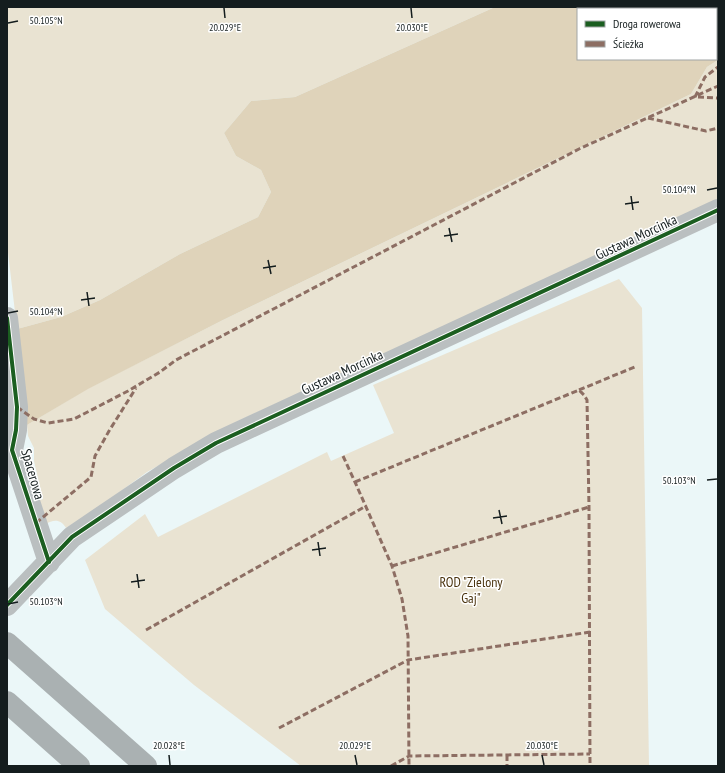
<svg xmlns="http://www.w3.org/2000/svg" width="725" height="773" font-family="'PT Sans Narrow',sans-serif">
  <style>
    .green { fill: #e9e3d2 }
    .forest { fill: #dfd3ba }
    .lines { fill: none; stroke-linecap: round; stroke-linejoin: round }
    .minor { stroke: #babfc0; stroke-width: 22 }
    .highway { stroke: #aab1b2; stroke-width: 22 }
    .quiet { stroke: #8d6e63; stroke-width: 3; stroke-dasharray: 6 3; stroke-linecap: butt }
    .cycleway-casing { stroke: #fff; stroke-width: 6 }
    .cycleway { stroke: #1b5e20; stroke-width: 4 }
    .ticks { fill: none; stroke: #141d1e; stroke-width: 1.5 }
    .labels { text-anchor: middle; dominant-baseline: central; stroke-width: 3; stroke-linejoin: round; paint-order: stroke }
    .street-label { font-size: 14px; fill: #141d1e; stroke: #fff }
    .park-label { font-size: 14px; fill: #4c3510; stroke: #fff }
    .ticks-label { font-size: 10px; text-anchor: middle; fill: #141d1e; stroke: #fff; stroke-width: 3; stroke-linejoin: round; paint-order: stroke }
  </style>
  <rect width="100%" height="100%" fill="#ebf7f8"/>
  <path class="green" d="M7,7H495L295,97L251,101L224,133L236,156L261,170L271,192L258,217L180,254L100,300L61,317L17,329L7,244Z
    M599,7H718V55L716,34V9H601Z
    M718,60V201L238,421L147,472L95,510L66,528C61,519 54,519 45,524L36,501L43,499L34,461V448L28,436L27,425L87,389L223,320L691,94L707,67Z
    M619,279L642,308L649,766H301L194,685L105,609L85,560L145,514L158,537L327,452L331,461L394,433L373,385Z"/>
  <path class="forest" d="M495,7H599L601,9H578V59H716V34L718,60L707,67L691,94L223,320L88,389L27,425L17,329L61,317L100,300L180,254L258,217L271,192L261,170L236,156L224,133L251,101L295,97Z"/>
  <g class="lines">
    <path class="minor" d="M7,318L17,407L16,430L12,450L49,562
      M7,605L72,537L174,468L216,443L718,210"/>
    <path class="highway" d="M7,643L146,766
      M7,702L79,766"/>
    <path class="quiet" d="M692,7L694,9
      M716,22L718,24
      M695,97L705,77L718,67
      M698,97L718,98
      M648,118L706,131L718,128
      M579,390L637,366
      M17,407L34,419L48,423L74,419L128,391L160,372L176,360L579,149L718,86
      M343,456L355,482L392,566L402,599L408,636L409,766
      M355,482L579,390L584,395L587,400L589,507L590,766
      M36,523L91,477L95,456L109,431L136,388
      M392,566L589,507
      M146,630L366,506
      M279,728L408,660L590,632
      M507,755V766
      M391,766L409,756L590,754"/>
    <g class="cycleway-casing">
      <path id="cycleway" d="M7,318L17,407L16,430L12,450L49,562
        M7,605L72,537L174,468L216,443L718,210"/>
    </g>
    <use href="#cycleway" class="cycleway"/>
  </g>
  <path class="ticks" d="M224,8L225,18M411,8L412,18M8,23L18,21M707,190L717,188M631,196L633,210M625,204L639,202M449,228L452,242M444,236L458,234M268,260L271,274M263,268L276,266M87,292L89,306M81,300L95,298M8,313L18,311M707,480L717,479M499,510L502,524M493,518L507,516M318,542L320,556M312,550L326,548M137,574L139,588M131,582L145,580M8,604L18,602M169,755L170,765M355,755L357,765M542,755L544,765"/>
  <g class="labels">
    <g class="street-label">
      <text transform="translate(636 237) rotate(-25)">Gustawa Morcinka</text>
      <text transform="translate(342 372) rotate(-25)">Gustawa Morcinka</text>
      <text transform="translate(33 474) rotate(74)">Spacerowa</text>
    </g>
    <g class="park-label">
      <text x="471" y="582">ROD "Zielony<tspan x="471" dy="16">Gaj"</tspan></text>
    </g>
  </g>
  <g class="ticks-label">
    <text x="46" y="24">50.105°N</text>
    <text x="225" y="31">20.029°E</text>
    <text x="412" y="31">20.030°E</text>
    <text x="679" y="193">50.104°N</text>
    <text x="46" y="315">50.104°N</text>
    <text x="679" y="484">50.103°N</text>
    <text x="46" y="605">50.103°N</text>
    <text x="169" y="749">20.028°E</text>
    <text x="355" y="749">20.029°E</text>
    <text x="542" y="749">20.030°E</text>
  </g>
  <rect width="725" height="773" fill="none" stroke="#141d1e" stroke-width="16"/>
  <rect x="577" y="8" width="140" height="52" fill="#ffffff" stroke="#a1a5a5"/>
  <rect x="585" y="21" width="20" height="6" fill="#1b5e20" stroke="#a1a5a5"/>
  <text x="613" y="28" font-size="12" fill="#141d1e">Droga rowerowa</text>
  <rect x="585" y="41" width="20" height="6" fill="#8d6e63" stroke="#a1a5a5"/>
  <text x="613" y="48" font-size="12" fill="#141d1e">Ścieżka</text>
</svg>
